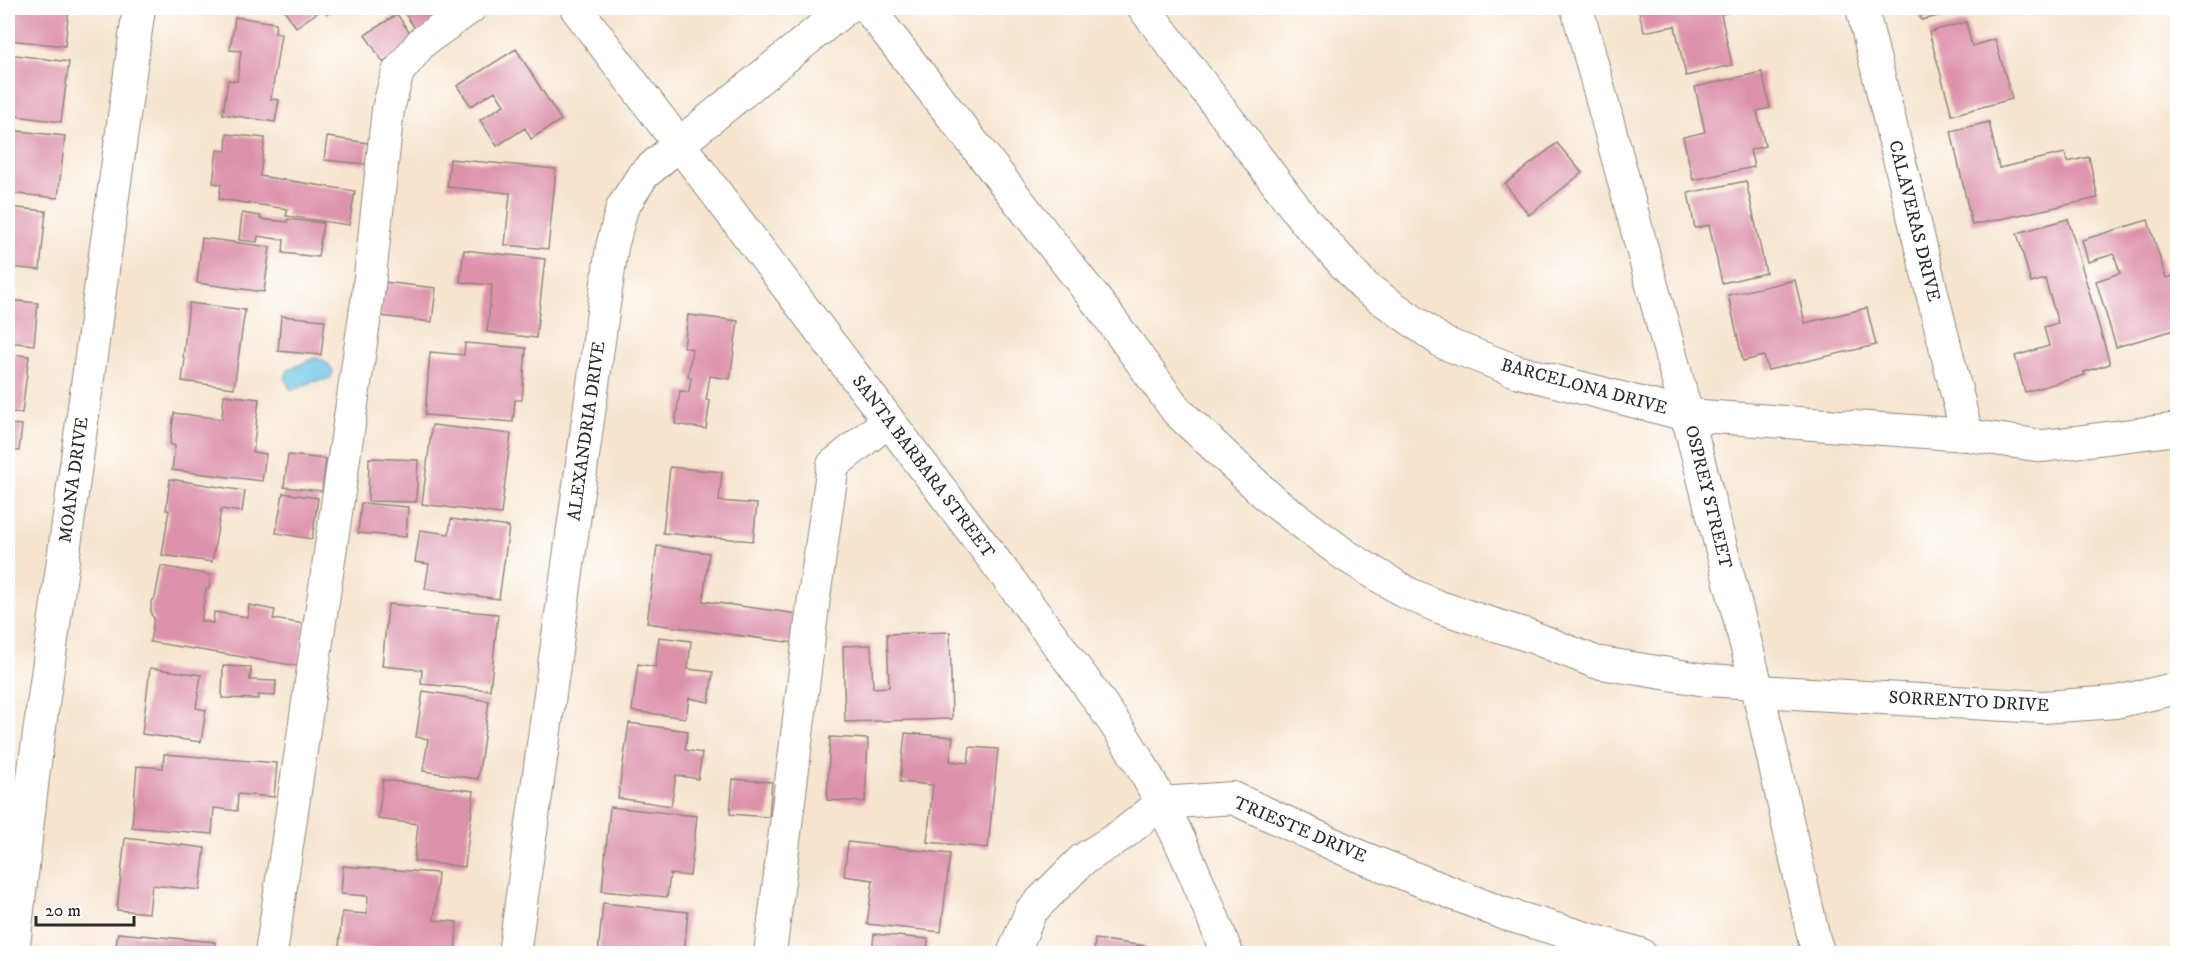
<svg xmlns="http://www.w3.org/2000/svg" width="2185" height="961" font-family="'IM FELL DW Pica',serif">
  <style>
    .water { fill: #66c2e3; stroke: #487687; stroke-width: 1.5 }
    .building { fill: #dd92ab }
    .lines { fill: none; stroke-linecap: round; stroke-linejoin: round }
    .minor-casing { stroke: #90887c; stroke-width: 34 }
    .minor { stroke: #fff; stroke-width: 32 }
    .labels { text-anchor: middle; dominant-baseline: central; stroke-width: 6; stroke-linejoin: round; paint-order: stroke }
    .street-label { font-size: 18px; fill: #2b2b2b; stroke: #fff }
  </style>
  <rect width="100%" height="100%" fill="#fff"/>
  <filter id="ink" filterUnits="userSpaceOnUse"><feTurbulence type="fractalNoise" baseFrequency=".0167" numOctaves="2"/><feDisplacementMap in="SourceGraphic" scale="12" xChannelSelector="R" yChannelSelector="G"/><feConvolveMatrix kernelMatrix="1 2 1 2 8 2 1 2 1" color-interpolation-filters="sRGB"/></filter>
  <filter id="wash" filterUnits="userSpaceOnUse"><feTurbulence type="fractalNoise" baseFrequency=".008" numOctaves="4" result="noise"/><feDisplacementMap in="SourceGraphic" scale="24" xChannelSelector="R" yChannelSelector="G"/><feGaussianBlur stdDeviation="1.35" result="paint"/><feColorMatrix in="noise" values="0 0 0 0 0 0 0 0 0 0 0 0 0 0 0 0 0 1.4 0 .05"/><feComposite in="paint" operator="in"/></filter>
  <g filter="url(#wash)">
    <rect width="100%" height="100%" fill="#f6e4ce"/>
    <path class="water" d="M315,358C324,359 329,363 333,371L331,377C324,382 319,380 311,382C303,384 300,390 291,389L285,380L288,370Z"/>
    <g id="blocks">
      <path class="building" d="M8,8H69L65,46L8,40Z
        M283,8H337L327,14L323,9L296,27Z
        M401,8H452L418,33Z
        M1638,8H1747L1721,14L1732,65L1686,76L1675,26L1644,32Z
        M1918,8H1973L1921,20Z
        M397,14L415,41L383,62L365,35Z
        M235,17L276,23L275,33L281,34L271,99L279,100L275,122L223,114L228,80L237,81L241,51L230,50Z
        M1966,22L1972,46L1995,39L2012,99L1952,115L1929,32Z
        M516,49L561,120L531,139L525,128L497,146L480,120L504,105L495,91L471,106L457,86Z
        M8,54L69,62L61,122L8,115Z
        M1762,72L1770,108L1757,111L1765,146L1750,150L1754,167L1693,180L1683,137L1705,132L1695,87Z
        M1989,122L1999,168L2065,153L2067,162L2089,157L2098,198L1972,225L1951,131Z
        M8,130L65,136L58,198L8,193Z
        M227,134L265,138L260,176L355,191L349,225L286,216L288,209L219,199L221,184L213,183L217,150L226,151Z
        M327,137L368,143L366,164L324,160Z
        M1557,143L1582,173L1529,215L1505,184Z
        M450,159L556,169L548,249L505,245L510,193L447,187Z
        M1746,181L1766,273L1722,283L1709,225L1695,228L1688,193Z
        M8,207L46,211L40,270L8,267Z
        M242,213L261,216L260,219L287,222L288,219L323,223L318,257L283,253L284,240L258,236L257,242L239,240Z
        M2068,219L2110,364L2084,372L2085,375L2025,392L2015,356L2049,346L2044,327L2058,323L2045,279L2031,283L2017,233Z
        M2148,220L2166,278L2178,275V329L2116,347L2096,281L2120,273L2114,254L2088,262L2082,240Z
        M202,238L270,247L264,292L197,283Z
        M464,250L545,259L536,338L487,332L492,285L460,282Z
        M1795,280L1805,323L1867,308L1876,345L1768,370L1764,356L1743,361L1728,295Z
        M383,282L436,288L432,322L380,316Z
        M8,300L38,303L34,345L8,342Z
        M189,303L245,310L234,388L182,381L185,359L183,358Z
        M688,315L738,321L730,379L710,376L706,400L710,401L706,429L675,424L680,391L689,392L691,377L688,376L692,349L684,347Z
        M281,316L325,320L321,355L278,351Z
        M465,343L526,348L522,400H515L513,422L425,415L430,352L464,355Z
        M8,354L29,356L22,413L8,412Z
        M224,395L259,399L253,452L266,454L262,481L172,470L175,446L170,444L174,413L222,419Z
        M8,424L22,425L19,451L8,450Z
        M432,425L511,434L501,514L422,504Z
        M288,455L326,459L322,491L284,487Z
        M369,458L418,460L416,502L368,501Z
        M670,467L722,472L719,501L757,504L753,541L663,533Z
        M170,479L245,491L242,512L221,509L212,562L162,555L169,510H166Z
        M283,493L318,498L312,539L276,533Z
        M361,503L408,507L406,537L358,533Z
        M451,519L509,527L499,599L425,589L429,564L415,562L420,530L449,534Z
        M657,546L709,553L703,601L798,614L794,643L647,623Z
        M161,566L211,575L209,589H206L201,621L213,623L214,612L248,617L249,605L275,610L273,619L305,624L298,666L150,642L154,618L151,615V602L155,598Z
        M388,604L498,614L490,690L421,684L422,670L382,666Z
        M950,632L952,719L845,722L843,646L871,645L873,688L889,687L887,634Z
        M659,637L691,641L688,669L713,672L709,702L689,698L686,718L632,711L638,664L655,667Z
        M223,666L251,667L250,680L276,681L275,696L258,695V699L222,698Z
        M150,668L201,675L196,708L206,710L201,742L142,734Z
        M423,691L489,701L478,779L423,771L428,739L416,737Z
        M629,723L688,731L685,750L702,753L698,779L676,775L671,806L618,798Z
        M905,733L953,737L950,761L968,763L970,747L998,749L988,848L927,842L933,785L900,782Z
        M830,737L868,739L865,802L827,800Z
        M164,754L277,763L274,797L238,794L237,811L214,808L212,834L132,827L137,766L163,768Z
        M733,779L772,782L769,817L730,814Z
        M383,780L474,791L465,867L414,861L418,824L378,819Z
        M610,807L697,816L690,876L670,874L667,897L602,891Z
        M125,838L205,848L200,890L152,885L149,913L117,910Z
        M848,842L950,854L941,932L867,924L873,880L844,876Z
        M343,866L438,873L434,920L457,922L455,954L339,947L342,912L367,914L368,896L341,894Z
        M603,903L688,912L684,953L664,951V954H598Z
        M118,933L215,942L214,954H115Z
        M874,934L928,939L927,954H872Z
        M1095,939L1146,946L1145,954H1094Z"/>
    </g>
  </g>
  <g filter="url(#ink)">
    <use href="#blocks" fill-opacity="0" stroke="#90887c" stroke-width="1.5"/>
    <g class="lines">
      <g class="minor-casing">
        <path id="minor" d="M576,8L1051,635C1080,675 1110,713 1135,755C1172,817 1201,885 1227,954
          M868,8L1109,317L1177,411L1272,500L1345,555L1407,593L1439,607L1530,636L1595,662L1706,680L1756,683
          M1144,8L1306,222L1365,287L1444,343L1516,371L1687,415L1967,435L2043,446L2178,429
          M1577,8L1687,415L1758,691L1814,939L1819,954
          M1862,8L1967,435
          M1758,691L2043,707L2116,702L2178,688
          M13,954L33,777L139,8
          M271,954L368,295L388,109L398,72L422,42L470,8
          M514,954L612,247L622,208L643,175L679,144L846,8
          M770,954L814,597L833,465L888,421
          M1013,954L1031,911L1082,860L1123,834L1162,803L1233,798L1359,856L1502,913L1640,954"/>
      </g>
      <use href="#minor" class="minor"/>
    </g>
  </g>
  <g class="labels">
    <g class="street-label">
      <text transform="translate(1914 221) rotate(76)">CALAVERAS DRIVE</text>
      <text transform="translate(1584 387) rotate(15)">BARCELONA DRIVE</text>
      <text transform="translate(587 431) rotate(-82)">ALEXANDRIA DRIVE</text>
      <text transform="translate(923 467) rotate(53)">SANTA BARBARA STREET</text>
      <text transform="translate(74 480) rotate(-82)">MOANA DRIVE</text>
      <text transform="translate(1708 497) rotate(76)">OSPREY STREET</text>
      <text transform="translate(1969 702) rotate(3)">SORRENTO DRIVE</text>
      <text transform="translate(1300 830) rotate(23)">TRIESTE DRIVE</text>
    </g>
  </g>
  <rect width="2185" height="961" fill="none" stroke="#fff" stroke-width="30"/>
  <path d="M36 916v9h98v-9" fill="none" stroke="#2b2b2b" stroke-width="3"/>
  <text x="45" y="916" font-size="18" fill="#2b2b2b" stroke="#ffffff" stroke-width="4.5" paint-order="stroke">20 m</text>
</svg>
